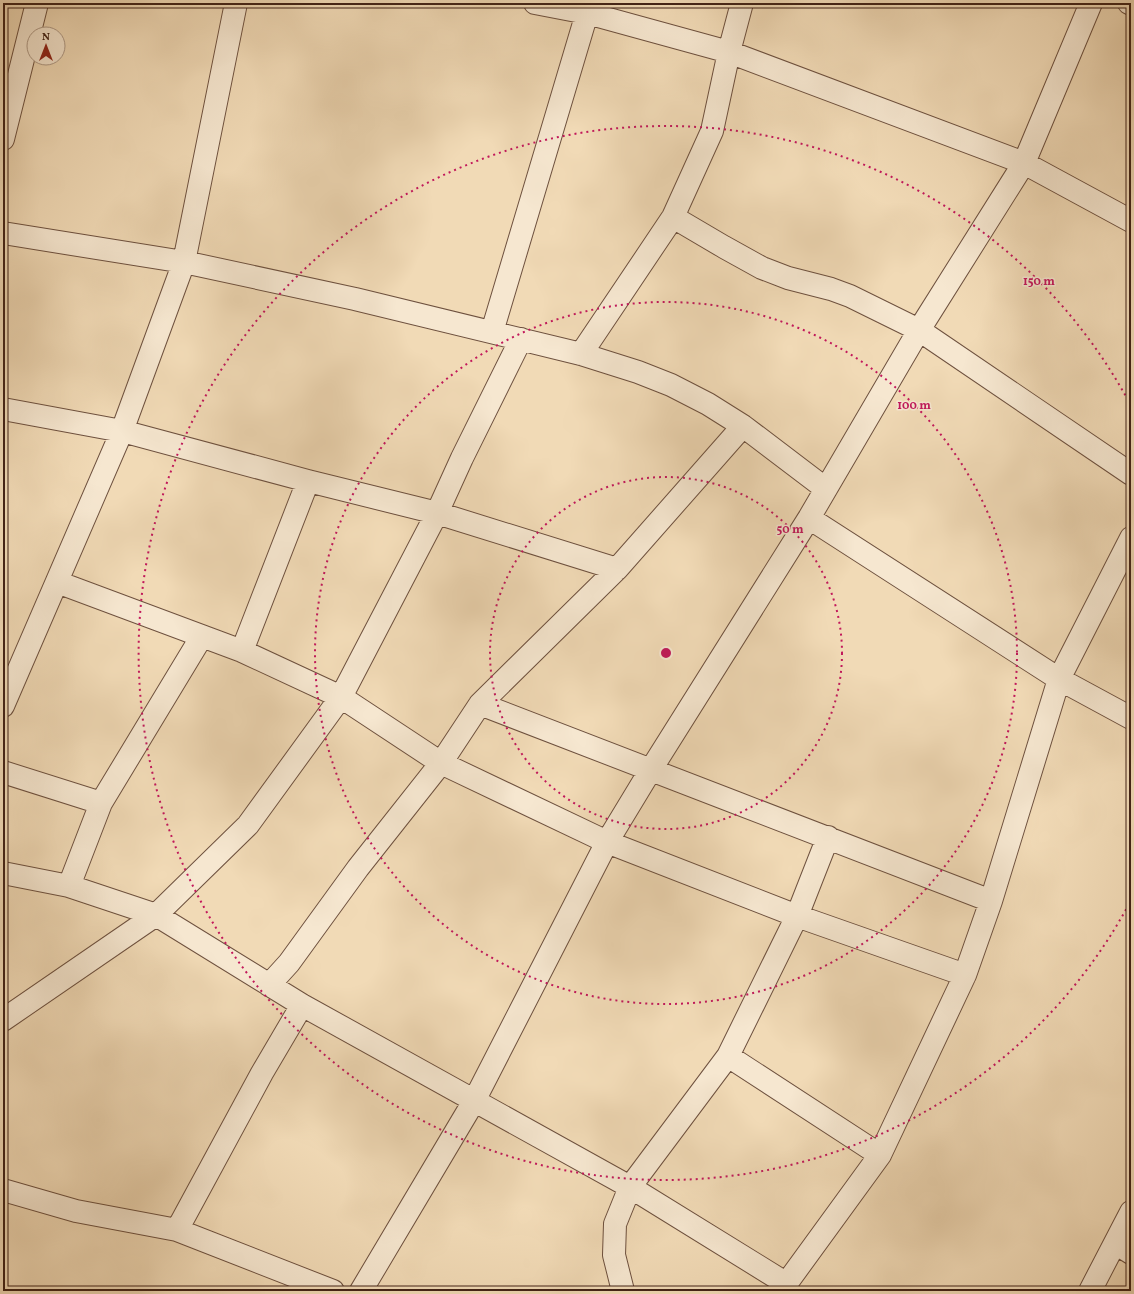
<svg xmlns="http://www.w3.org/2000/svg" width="1134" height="1294" font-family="Vollkorn,serif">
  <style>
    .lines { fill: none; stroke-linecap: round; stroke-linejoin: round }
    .street-casing { stroke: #6e513f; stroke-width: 24 }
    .street { stroke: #f6e7d0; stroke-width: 22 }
    .ring { fill: none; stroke: #c2185b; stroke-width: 2; stroke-dasharray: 2 4 }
    .centre { fill: #c2185b; stroke: #f6e7d0; stroke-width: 2 }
    .ring-label { font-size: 12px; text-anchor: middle; font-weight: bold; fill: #c2185b; stroke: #f6e7d0; stroke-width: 3; stroke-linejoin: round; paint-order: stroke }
  </style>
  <rect width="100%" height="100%" fill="#f1dab6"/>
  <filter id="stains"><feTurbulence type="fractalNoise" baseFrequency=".005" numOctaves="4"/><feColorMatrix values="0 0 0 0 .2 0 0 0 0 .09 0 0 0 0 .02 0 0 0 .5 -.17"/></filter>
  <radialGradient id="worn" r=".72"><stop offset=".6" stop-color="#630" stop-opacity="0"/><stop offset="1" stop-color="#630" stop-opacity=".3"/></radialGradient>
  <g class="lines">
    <g class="street-casing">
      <path id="street" d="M535,3L587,13L729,52L1024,163L1131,221
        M1129,3L1131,4
        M3,139L37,3
        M673,217L724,247L762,268L788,278L831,289L850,296L919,330L1131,474
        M3,233L184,262L355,299L581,354L638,372L671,385L708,404L743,426L826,489
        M492,332L590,3
        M581,354L673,217L712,131L729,52L742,3
        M3,409L122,431L308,481L437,513L617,569L743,426
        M809,518L1059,679L1131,718
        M57,582L242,651L341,697L441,763L607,842L797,916L965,975
        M242,651L308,481
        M480,704C650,771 821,834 991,901
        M3,706L122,431L184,262L236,3
        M3,772L101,803L202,636
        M3,873L69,886L156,915L302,1005L630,1187L787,1284
        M69,886L101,803
        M269,985L289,963L358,868L441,763L480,704L617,569
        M3,1020L156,915L248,825L341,697L437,513L462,458L521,339
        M728,1056L880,1155
        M3,1190L76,1211L177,1230L333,1291
        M177,1230L262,1073L302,1005
        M1115,1243L1131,1253
        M361,1291L474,1101L607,842L650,771L809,518L919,330L1024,163L1091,3
        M623,1291L614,1255L615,1224L630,1187L728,1056L797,916L828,837
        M781,1291L880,1155L965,975L991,901L1059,679L1131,538
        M1090,1291L1131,1212"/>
    </g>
    <use href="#street" class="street"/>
  </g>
  <g class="ring">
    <circle cx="666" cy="653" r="176"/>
    <circle cx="666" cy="653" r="351"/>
    <path d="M1129 904A527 527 0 1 1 1129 402"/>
  </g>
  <circle cx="666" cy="653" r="6" class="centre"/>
  <g class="ring-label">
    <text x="1039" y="285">150 m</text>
    <text x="914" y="409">100 m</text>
    <text x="790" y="533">50 m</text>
  </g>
  <rect width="1134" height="1294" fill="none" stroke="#f1dab6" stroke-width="16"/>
  <rect x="4" y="4" width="1126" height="1286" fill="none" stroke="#422317" stroke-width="2"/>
  <rect x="8" y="8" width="1118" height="1278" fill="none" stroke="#422317"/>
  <g transform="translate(46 46)"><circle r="19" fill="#f6e7d0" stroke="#ae9986"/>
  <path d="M0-3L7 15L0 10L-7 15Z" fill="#8f2418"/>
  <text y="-6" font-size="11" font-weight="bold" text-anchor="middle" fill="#422317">N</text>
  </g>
  <rect width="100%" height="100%" filter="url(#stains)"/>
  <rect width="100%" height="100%" fill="url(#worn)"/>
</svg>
